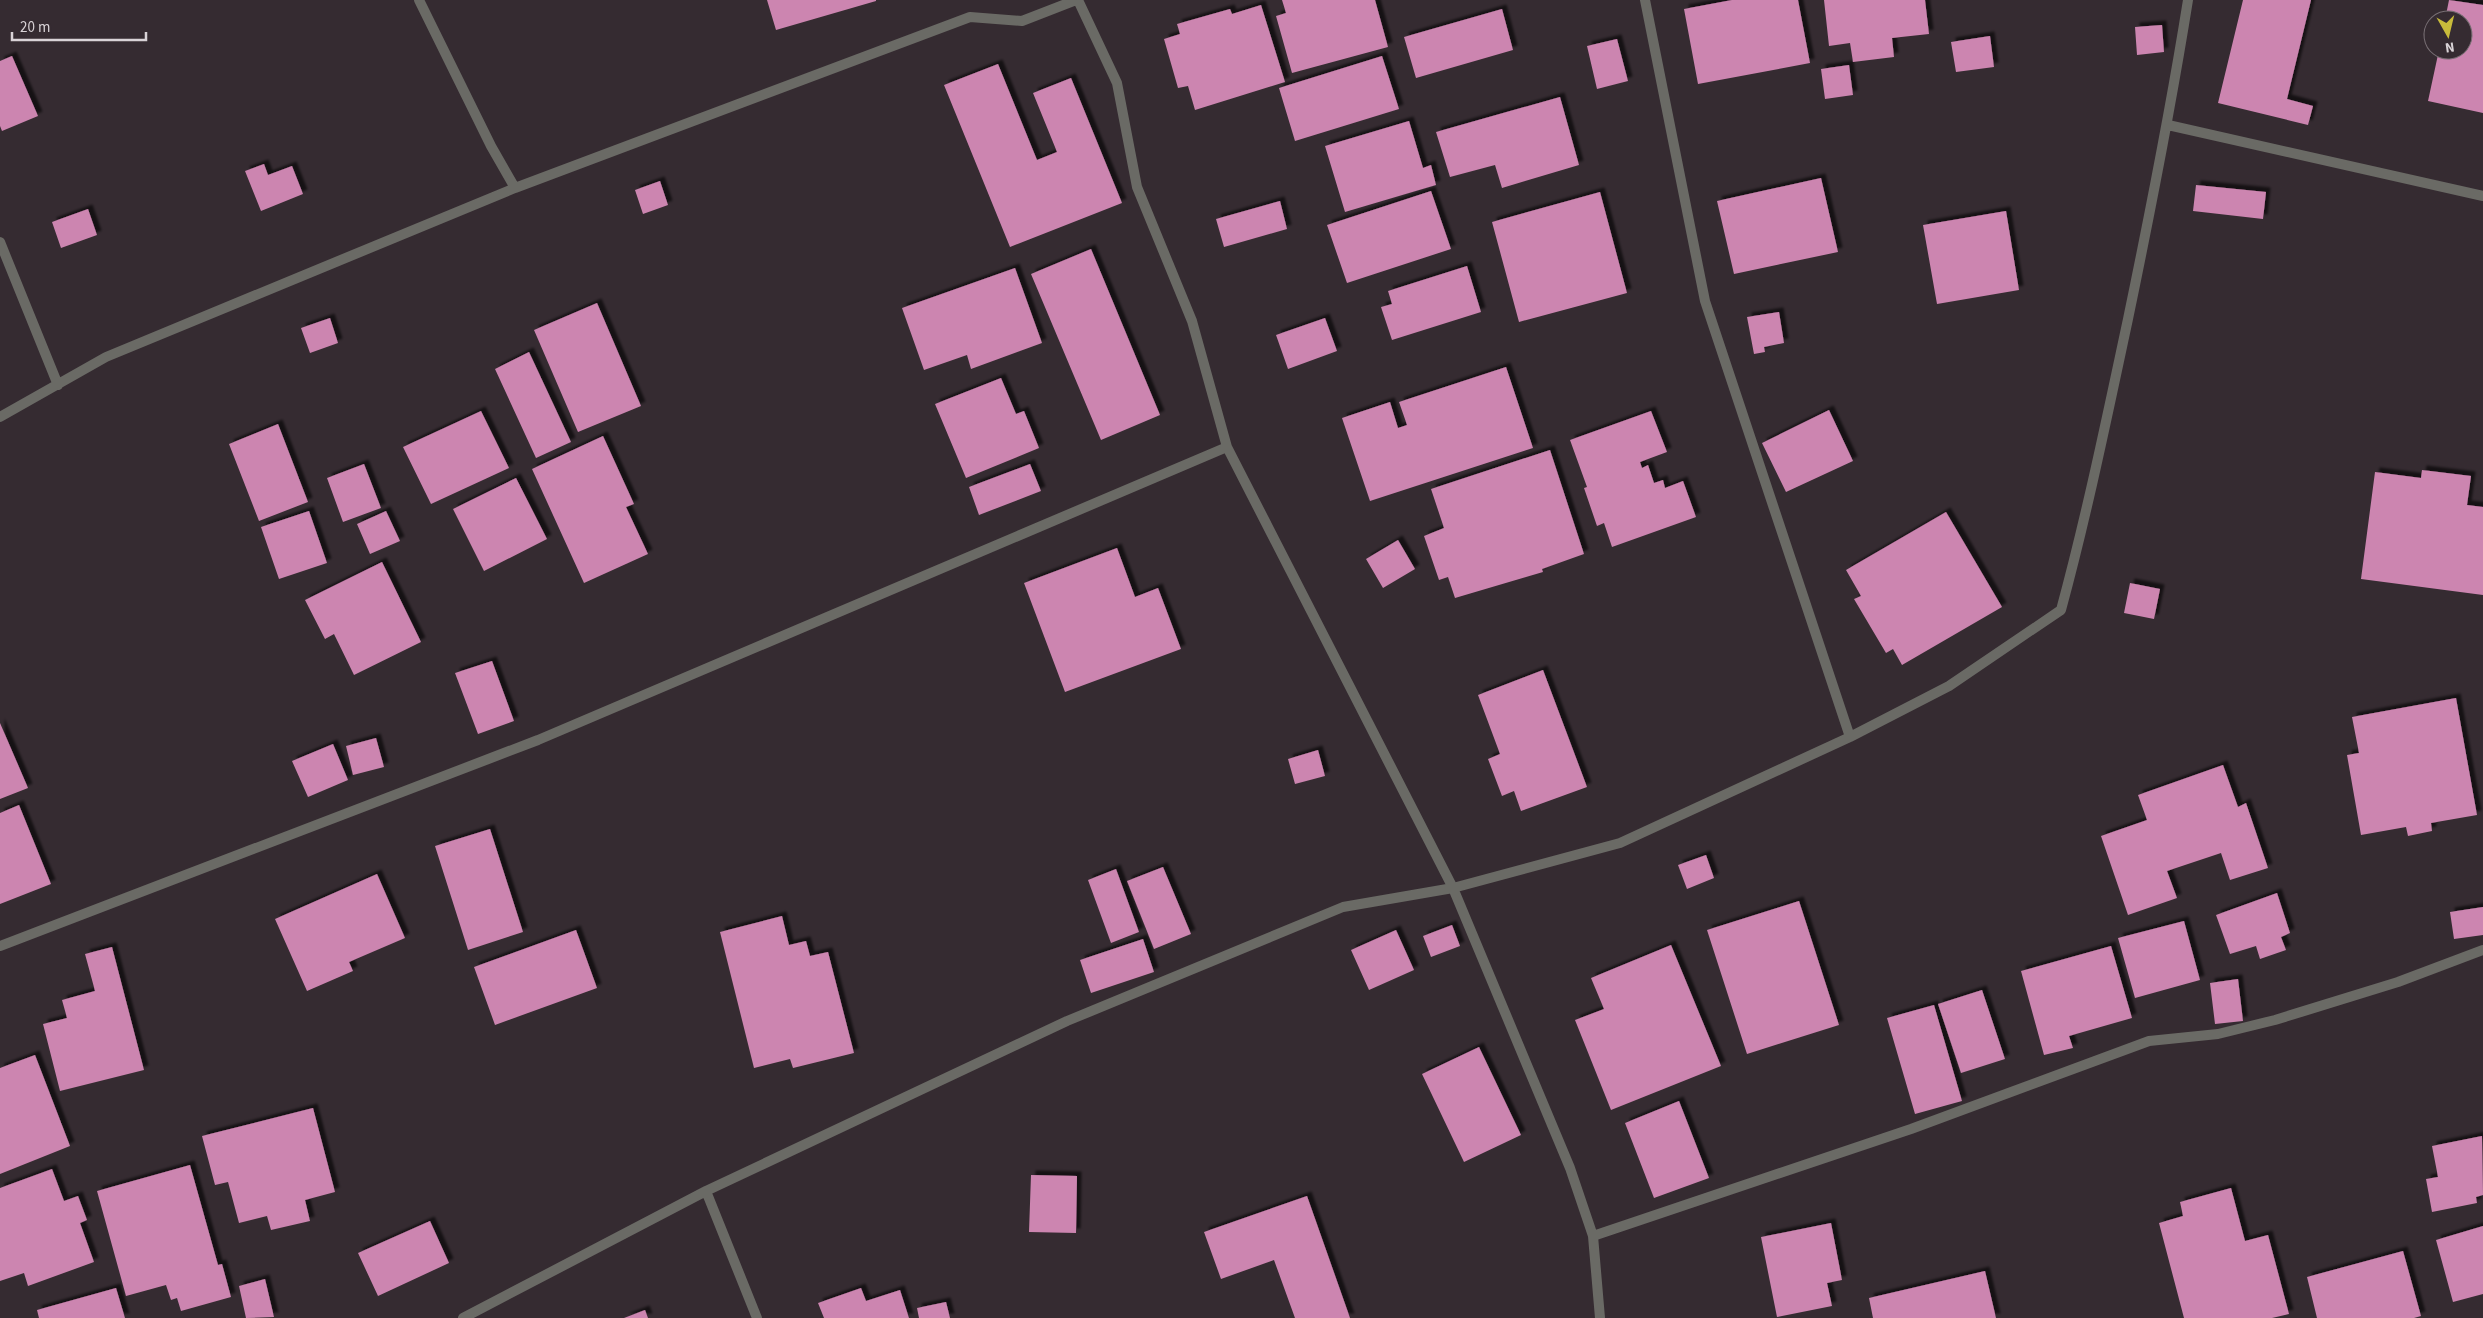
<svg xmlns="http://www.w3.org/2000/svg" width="2483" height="1318" font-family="'Source Sans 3',sans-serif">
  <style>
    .building { fill: #cc85b0; filter: url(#shadow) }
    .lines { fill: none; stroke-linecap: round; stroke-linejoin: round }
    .minor { stroke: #6a6a65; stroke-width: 10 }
  </style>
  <defs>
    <filter id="shadow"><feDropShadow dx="4.5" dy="-4.5" stdDeviation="1" flood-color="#0009"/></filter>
  </defs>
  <rect width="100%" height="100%" fill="#352b31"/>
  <path class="building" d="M767,0H876V1L776,30Z
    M1282,0H1375L1388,47L1292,73L1276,16L1286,13Z
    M1732,0H1798L1810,63L1698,84L1684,9Z
    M1824,0H1925L1929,34L1892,38L1894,57L1853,62L1850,43L1829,46Z
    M2243,0H2311L2287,99L2313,106L2308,125L2218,103Z
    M2449,0L2483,5V113L2428,101L2439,50H2463V20H2445Z
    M1261,5L1285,82L1195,110L1188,86L1178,88L1164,39L1180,34L1177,24L1230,9L1232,14Z
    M1502,9L1513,50L1416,78L1404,37Z
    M2162,25L2164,52L2137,55L2135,27Z
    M1990,36L1994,67L1956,72L1951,42Z
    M1617,39L1628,81L1597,89L1587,46Z
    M12,56L38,116L2,131L0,126V61Z
    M1382,56L1399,109L1295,141L1279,88Z
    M998,64L1037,160L1057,152L1033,93L1071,78L1122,203L1010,247L944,85Z
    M1849,65L1853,95L1825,99L1821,69Z
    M1560,97L1579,165L1502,188L1495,165L1450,177L1436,132Z
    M1409,121L1423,168L1431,165L1436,185L1345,212L1325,146Z
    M264,164L268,175L292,166L303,194L261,211L245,171Z
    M1821,178L1838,252L1734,274L1717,201Z
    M660,181L668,205L643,214L635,190Z
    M2196,185L2266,192L2263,219L2193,211Z
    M1431,191L1451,249L1347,283L1327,225Z
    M1600,192L1627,293L1519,322L1492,222Z
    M1280,201L1287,229L1224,247L1216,219Z
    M88,209L97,235L61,248L52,222Z
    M2006,211L2019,290L1937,304L1923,225Z
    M1091,249L1160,415L1101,440L1031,274Z
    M1467,266L1481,312L1392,340L1381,307L1392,304L1388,291Z
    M1015,268L1042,343L971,369L967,355L924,370L902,308Z
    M597,303L641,406L578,432L534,330Z
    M1779,312L1784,343L1764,347L1765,352L1754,354L1747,317Z
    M330,318L338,343L310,353L301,328Z
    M1325,318L1337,351L1288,369L1276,335Z
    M529,352L571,442L536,458L495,369Z
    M1506,367L1533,448L1370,501L1342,418L1390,402L1398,428L1407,425L1399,402Z
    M1001,378L1016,414L1024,411L1039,448L966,478L935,404Z
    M1829,410L1853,461L1786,492L1762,443Z
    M481,411L509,468L431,504L403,447Z
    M1651,411L1667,452L1640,462L1642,468L1648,465L1654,483L1663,480L1665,488L1683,481L1696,517L1612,547L1604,523L1597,526L1584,488L1587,487L1570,440Z
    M278,424L308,502L259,521L229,444Z
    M603,436L634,504L626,507L648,554L584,583L532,469Z
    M1550,450L1584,554L1542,569L1543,572L1455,598L1448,577L1439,580L1424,536L1444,528L1431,489Z
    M364,464L381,508L343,522L327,478Z
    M1030,464L1041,491L979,515L969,487Z
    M2422,470L2471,476L2467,505L2483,507V595L2361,579L2375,472L2421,478Z
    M516,478L547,539L484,571L453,509Z
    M309,511L327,563L279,579L261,527Z
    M386,511L400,541L370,554L357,524Z
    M1946,512L2002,607L1902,665L1893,649L1886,653L1854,599L1861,596L1846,570Z
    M1398,540L1415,569L1383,588L1366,559Z
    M1117,548L1135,597L1158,588L1181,649L1065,692L1024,583Z
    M382,562L421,642L354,675L334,634L325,639L305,600Z
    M2130,583L2160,589L2154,619L2124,613Z
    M492,661L514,721L478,734L455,673Z
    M1543,670L1587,787L1521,811L1514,791L1502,796L1488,759L1500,754L1478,695Z
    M2456,698L2477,815L2431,823L2432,831L2408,836L2406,827L2361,835L2347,755L2359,753L2352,717Z
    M0,723L28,788L0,799Z
    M376,738L384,767L353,775L346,746Z
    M333,744L348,780L308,797L292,761Z
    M1318,750L1325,776L1295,784L1288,759Z
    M2223,765L2238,807L2246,803L2268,868L2230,880L2221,853L2167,871L2177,898L2128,915L2101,836L2147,820L2138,795Z
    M19,805L51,884L0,904V813Z
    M490,829L523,932L468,950L435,846Z
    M1706,855L1714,878L1687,889L1678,865Z
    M1163,867L1191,934L1154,949L1127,881Z
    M1116,869L1139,932L1111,943L1088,880Z
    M377,874L405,938L349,962L353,971L307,991L275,919Z
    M2277,893L2290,933L2281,937L2286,950L2260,959L2256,946L2230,954L2216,915Z
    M1799,901L1839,1025L1747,1054L1707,930Z
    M2483,907V935L2454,939L2450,912Z
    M782,916L789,945L806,941L810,956L828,952L854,1053L793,1068L790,1059L754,1068L720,932Z
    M2184,921L2200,980L2135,998L2118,938Z
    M1452,925L1460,946L1431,957L1423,936Z
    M576,930L597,988L495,1025L474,967Z
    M1396,930L1414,970L1369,990L1351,950Z
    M1143,939L1154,972L1091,993L1080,960Z
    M1671,945L1721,1066L1611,1110L1575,1020L1604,1009L1591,978Z
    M2111,946L2132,1018L2069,1036L2073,1048L2044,1055L2021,971Z
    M112,947L144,1070L60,1091L43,1024L67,1018L62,1000L95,991L85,954Z
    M2238,979L2243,1021L2215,1024L2210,983Z
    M1982,990L2005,1059L1961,1073L1938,1004Z
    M1934,1005L1962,1101L1915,1114L1887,1018Z
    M1479,1047L1521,1135L1464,1162L1422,1074Z
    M35,1055L70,1146L0,1174V1068Z
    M1679,1101L1709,1178L1654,1198L1625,1123Z
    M313,1108L335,1192L305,1200L310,1221L271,1230L267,1216L239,1223L228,1182L215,1185L202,1136Z
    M2482,1136L2483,1195L2476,1197L2477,1203L2432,1212L2426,1179L2438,1177L2432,1146Z
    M190,1165L218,1265L222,1264L231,1297L181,1311L177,1298L171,1300L166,1285L126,1296L97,1191Z
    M52,1169L64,1201L78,1196L87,1220L80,1223L94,1262L28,1286L24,1273L0,1281V1188Z
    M1031,1175L1077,1176L1076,1233L1029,1232Z
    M2231,1188L2245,1241L2268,1235L2289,1314L2272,1318H2184L2159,1223L2183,1216L2180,1202Z
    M1307,1196L1350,1318H1295L1274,1260L1221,1279L1204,1232Z
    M430,1221L449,1263L378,1296L358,1253Z
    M1831,1223L1842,1280L1827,1283L1832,1306L1777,1317L1761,1237Z
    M2483,1226V1294L2453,1302L2436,1240Z
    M2403,1251L2421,1316L2414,1318H2317L2307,1277Z
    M1985,1271L1996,1318H1873L1869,1298Z
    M265,1279L274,1317L246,1318L239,1286Z
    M116,1288L125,1318H39L37,1310Z
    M861,1288L866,1301L900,1290L909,1318H824L818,1303Z
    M946,1302L950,1318H919L917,1308Z
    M645,1310L648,1318H624Z"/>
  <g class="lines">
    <path class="minor" d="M419,0L491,146L515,188
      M1078,0L1117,83L1137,187L1192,321L1227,447L1453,888L1570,1168L1593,1236L1600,1318
      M1645,0L1705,301L1850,737
      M2168,125L2483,196
      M0,242L58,385
      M0,417L106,357L515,188L970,17L1022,21L1076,0
      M0,946L538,740L1227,447
      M706,1191L757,1318
      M1593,1236L1911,1129L2149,1041L2218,1034L2275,1020L2398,982L2483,950
      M463,1318L706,1191L1067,1021L1343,907L1453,888L1620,843L1850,737L1949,686L2061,610C2087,514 2107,417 2128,319C2150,213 2171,107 2188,0"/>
  </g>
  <g transform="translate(2448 35) rotate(172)"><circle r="24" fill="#352b31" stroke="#776e73"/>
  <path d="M0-4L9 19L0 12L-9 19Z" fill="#c8bb3b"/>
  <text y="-8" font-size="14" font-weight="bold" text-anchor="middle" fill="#d9d3d7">N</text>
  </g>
  <path d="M12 32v8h134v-8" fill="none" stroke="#d9d3d7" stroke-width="2.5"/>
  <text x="20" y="32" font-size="15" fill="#d9d3d7" stroke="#352b31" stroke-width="4" paint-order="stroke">20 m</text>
</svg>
